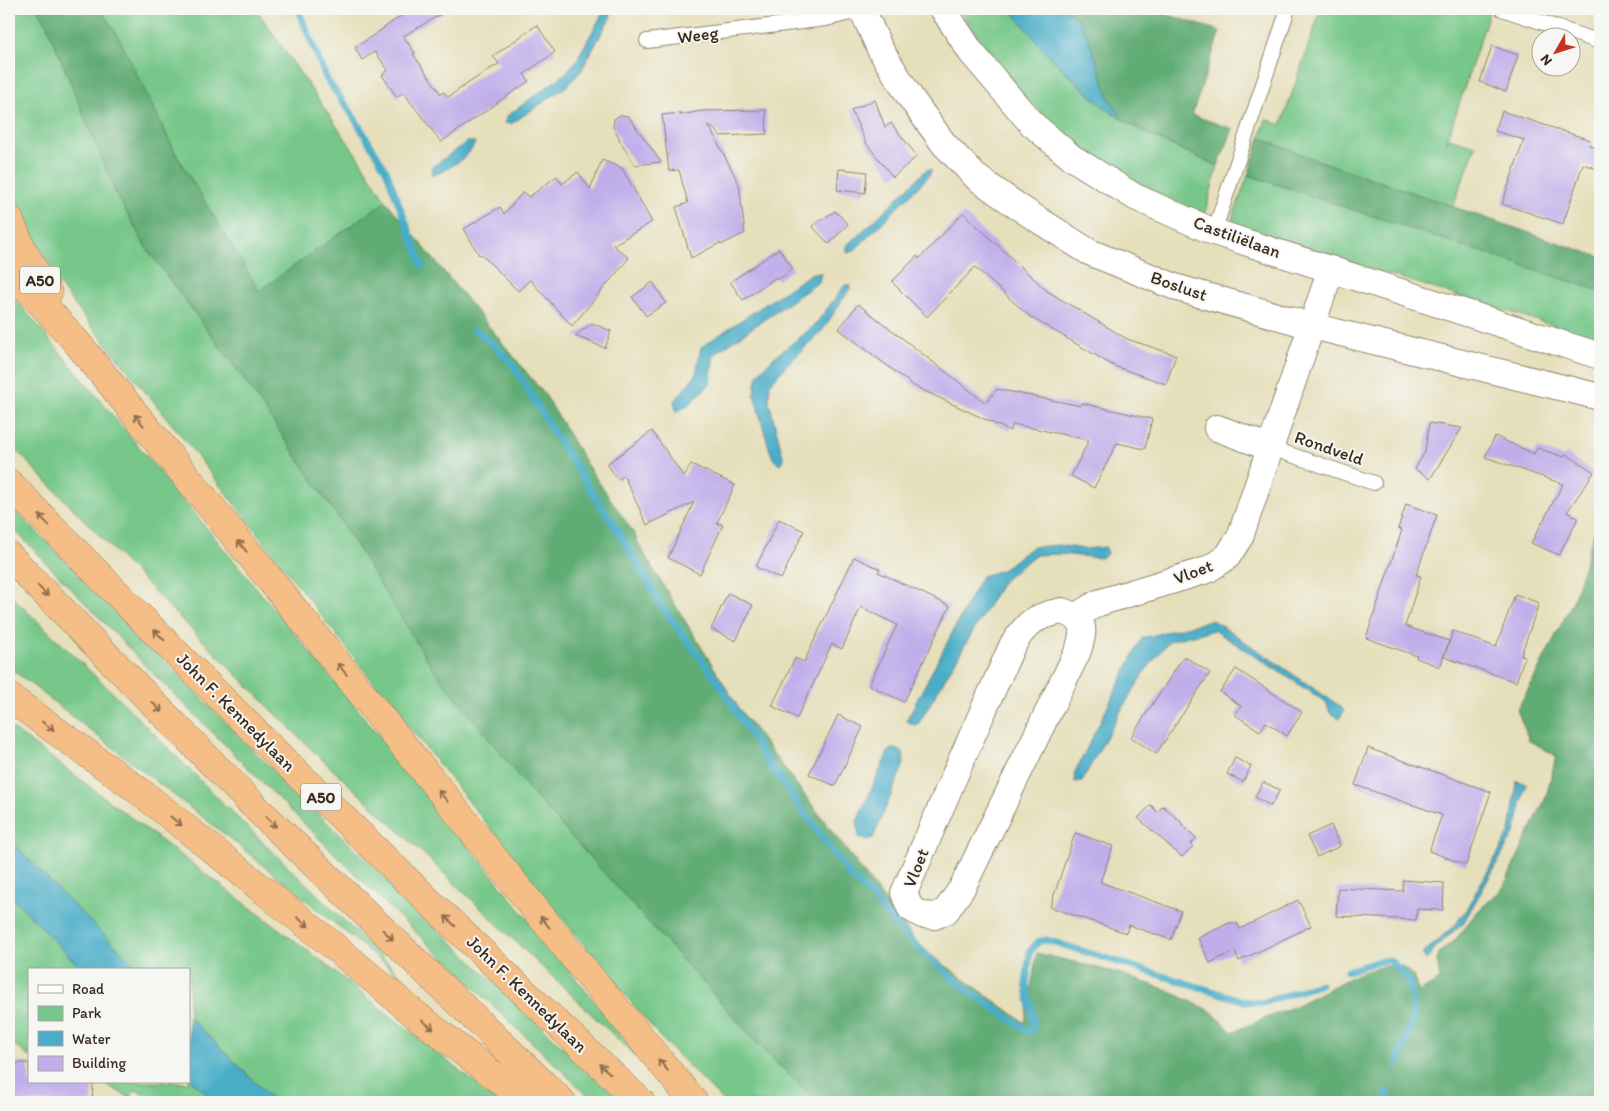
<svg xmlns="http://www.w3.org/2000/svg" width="1609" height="1111" font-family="Itim,sans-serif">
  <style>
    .green { fill: #76c789; stroke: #587854 }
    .forest { fill: #60ac75; stroke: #4e6b4a }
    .water { fill: #49adc8; stroke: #426c73 }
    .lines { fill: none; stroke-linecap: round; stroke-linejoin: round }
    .stream { stroke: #49adc8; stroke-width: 7 }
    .building { fill: #bfaeea }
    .lane-casing { stroke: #90846c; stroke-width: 16 }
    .street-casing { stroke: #90846c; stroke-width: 28 }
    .highway-casing { stroke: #90846c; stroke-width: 29 }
    .lane { stroke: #fff; stroke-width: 14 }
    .street { stroke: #fff; stroke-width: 26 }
    .highway { stroke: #f6be87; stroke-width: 28 }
    .oneway { stroke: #8f6d4d }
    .labels { text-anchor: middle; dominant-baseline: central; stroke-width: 4; stroke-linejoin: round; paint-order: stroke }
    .shield { fill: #f6f6f2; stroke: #73675e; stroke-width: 1 }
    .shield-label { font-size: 16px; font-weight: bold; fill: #3b2a1e }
    .street-label { font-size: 18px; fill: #3b2a1e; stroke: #f6f6f2 }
  </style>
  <rect width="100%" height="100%" fill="#f6f6f2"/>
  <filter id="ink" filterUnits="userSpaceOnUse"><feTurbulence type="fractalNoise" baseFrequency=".02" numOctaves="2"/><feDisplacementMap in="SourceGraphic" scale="10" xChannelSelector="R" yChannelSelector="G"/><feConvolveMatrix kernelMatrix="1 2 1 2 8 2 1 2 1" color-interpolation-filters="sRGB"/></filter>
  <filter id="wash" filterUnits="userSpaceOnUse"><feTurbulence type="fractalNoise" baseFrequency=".0096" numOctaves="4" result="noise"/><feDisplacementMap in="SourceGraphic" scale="20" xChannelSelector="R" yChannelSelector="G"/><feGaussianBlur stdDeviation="1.12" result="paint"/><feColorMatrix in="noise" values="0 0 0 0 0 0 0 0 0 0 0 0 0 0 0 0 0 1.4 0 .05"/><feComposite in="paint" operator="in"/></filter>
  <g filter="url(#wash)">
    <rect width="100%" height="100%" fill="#e6dfbb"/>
    <path class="green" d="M9,9H37L44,18L115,191L145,246L244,379L340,520L532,793L771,1058L819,1102H724L662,1039L595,959L385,697L180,434L84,317L31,248L9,200Z
      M100,9H256L362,163L386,201L259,291L177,156L117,34Z
      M959,9H1010C1044,50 1079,92 1125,121C1154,139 1187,152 1218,166L1204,216C1152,191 1099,164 1054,126C1048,121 1042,114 1036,108C1005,77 982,45 959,9Z
      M1321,9H1477L1489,13L1446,144L1449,138L1476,146L1453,206L1311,158L1260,138L1266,119L1281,125Z
      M1248,175L1600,291V340L1230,225Z
      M9,291L363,716L650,1070L427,857L313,751L185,623L9,443Z
      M9,504L284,781L528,1015L623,1102H595L386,904L274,794L145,665L9,524Z
      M9,594L115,695L244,824L412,986L232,840L9,667Z
      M9,726L320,960L499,1102H275L189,1017V970H140L58,890L9,839Z
      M12,897L83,970H29V1057L9,1040V898Z
      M189,1078L216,1102H163L135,1090L130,1098L102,1082H189Z"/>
    <path class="forest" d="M37,9H100L117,34L177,156L259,291L386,201L546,396L587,465L635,535L638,543L652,567L740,710L920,947L1025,1023L1037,953L1118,973L1167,990L1211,1011L1232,1032L1293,1007L1357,974L1384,966H1402L1413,976L1419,992L1440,980L1437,960L1440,952L1456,939L1476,913L1503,888L1546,797L1556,756L1529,740L1517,710L1540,667L1573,601L1600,513V1102H819L771,1058L532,793L432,667L340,520L244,379L145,246L115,191L44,18Z
      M1065,9H1149L1220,31L1192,115L1233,129L1218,166L1161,140L1123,120L1110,100L1089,40L1078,19Z
      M1260,138L1311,158L1600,257V291L1248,175Z"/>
    <path class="water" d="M605,9L609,10L611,16L581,71L567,86L511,124L504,123L507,116L566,73L576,61Z
      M1010,9H1065L1078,19L1089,40L1110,100L1123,120L1103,106L1050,57Z
      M467,142H475C473,155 444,173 432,175V167Z
      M931,169L930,175L854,251L847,253V245L877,218L926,170Z
      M812,273H821L819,282L714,354L710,384L689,405L676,412L674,402L696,374L701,347Z
      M845,285H850V289L822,331L786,366L770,384L769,401L784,460L779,465L774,460L770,451L754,395L758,374L772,359L814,326Z
      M1058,545L1084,549L1106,547L1107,554L1101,558L1058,554L1035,555L1003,581L917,726L906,721L982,576L1002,570L1032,547Z
      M1213,620L1340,706L1344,711L1339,719L1330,713L1326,702L1214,630L1169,641L1146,670L1123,707L1082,781L1075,782L1074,774L1142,638Z
      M894,748L903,753L904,764L873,838L866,840L859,837L857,821L888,752Z
      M1517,781L1527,784L1524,791L1515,832L1464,922L1435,948L1426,960L1422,954L1455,925L1465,911L1510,832Z
      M9,839L58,890L140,970H83L12,897L9,898Z
      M189,1017L275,1102H216L189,1078Z"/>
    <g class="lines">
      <path class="stream" d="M298,9L327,80L350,111L386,170L422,265
        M475,330L493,344L513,365L557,438L628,547L665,611L717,680L763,755L850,876L872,897L902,932L954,980L1028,1031L1033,1029L1034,1022L1026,984L1030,951L1039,941L1047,940L1244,1001L1262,1003L1321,984
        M1347,971L1376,962L1390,960L1407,978L1410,986L1414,1015L1397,1064
        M1386,1102L1388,1092"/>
    </g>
    <g id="blocks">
      <path class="building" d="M411,9H450L403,36L415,53L413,54L441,94L444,92L448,97L488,70L499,64L493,56L537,25L555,52L524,74L529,81L441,142L403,92L397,97L382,75L388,70L375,52L362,60L355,48Z
        M1492,46L1518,55L1506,92L1480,82Z
        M875,100L885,127L891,123L917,156L893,177L866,143L851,110Z
        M766,110L767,134L721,136L708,124L739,184L745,233L721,245L720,243L691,258L676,207L688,203L679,170L669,171L662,115L680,113V115L702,111Z
        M1502,111L1590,140L1589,145L1600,149V170L1583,164L1563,224L1502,204L1524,140L1495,131Z
        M620,115L628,116L661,162L635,165L619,140L620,139L613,127L614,119Z
        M602,160L622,168L652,222L613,245L629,258L572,326L530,280L518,291L481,254L479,255L464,229L500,207L504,214L523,192L529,197L557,176L562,184L578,172L590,189Z
        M839,169L867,172L865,193L837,190Z
        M835,211L848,224L829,244L812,226Z
        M963,213L1047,291L1127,339L1176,355L1166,384L1114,366L1029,316L975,267L927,317L892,282L917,256L919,259Z
        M779,249L793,269L778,280L776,277L743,300L730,282Z
        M653,282L666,303L646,316L632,297Z
        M858,304L986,403L997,389L1081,406V403L1152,419L1145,449L1117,443L1094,488L1071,476L1089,440L1013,424L1010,431L914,386L839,329Z
        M592,323L611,331L605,348L575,336Z
        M1429,423L1462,428L1430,479L1415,469L1425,452Z
        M652,431L684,477L691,464L735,485L717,523L723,525L700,574L668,558L694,502L647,525L624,476L618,480L607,464Z
        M1495,436L1534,454L1537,448L1564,457L1566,454L1594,472L1567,512L1578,518L1559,555L1531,543L1563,484L1485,457Z
        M1406,504L1437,515L1416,575L1421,576L1405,626L1449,641L1440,667L1416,658L1417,656L1366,638L1402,530L1398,529Z
        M779,519L804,531L781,579L756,567Z
        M854,557L880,569L878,572L950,606L904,702L869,685L897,625L861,607L842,649L832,644L797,718L772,706L795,658L804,662Z
        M728,593L753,605L736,641L711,629Z
        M1515,594L1539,603L1521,655L1525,656L1516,682L1444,657L1453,631L1496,647Z
        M1184,656L1210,673L1156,754L1131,737Z
        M1236,669L1302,712L1287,736L1266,722L1260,731L1235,715L1241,706L1220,692Z
        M838,715L863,727L835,786L809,774Z
        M1368,748L1491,792L1466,865L1429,851L1442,815L1355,785Z
        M1235,758L1251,766L1243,782L1227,774Z
        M1263,782L1280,790L1271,806L1255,797Z
        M1151,805L1157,812L1163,806L1182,823H1181L1196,838L1191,844L1193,846L1182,857L1138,818Z
        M1331,825L1340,846L1317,857L1307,836Z
        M1075,833L1113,846L1100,882L1181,911L1171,940L1129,925L1126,933L1050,907Z
        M1403,880L1444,883L1443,910L1417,909L1416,920L1336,916L1338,888L1403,891Z
        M1298,900L1311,926L1239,961L1235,951L1210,963L1198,938L1229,923H1237L1240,929Z
        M9,1063H29V1082H93L92,1102H14V1101H9Z"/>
    </g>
  </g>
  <g filter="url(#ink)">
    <use href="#blocks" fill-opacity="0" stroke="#90846c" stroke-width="1"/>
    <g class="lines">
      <g class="lane-casing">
        <path id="lane" d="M1502,9L1600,42
          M647,41L826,19L863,10
          M1214,232L1288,9
          M1271,448L1374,483"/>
      </g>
      <g class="street-casing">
        <path id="street" d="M862,9L880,49L910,97L944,144L976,177L1020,208L1089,252L1178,288L1312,326L1600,397
          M943,9L971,52L1031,123L1071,157L1135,197L1214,232L1600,356
          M1217,428L1271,448
          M1062,611C1086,620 1085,628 1078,651L962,888L946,911L935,916L922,915L910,908L904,893L960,763L1012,646C1027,622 1035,616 1062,611Z
          M1076,616L1098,603L1207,570L1227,557L1240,537L1331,269"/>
      </g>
      <g class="highway-casing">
        <path id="highway" d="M9,219L23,251L48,293
          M9,268L75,340L273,583L576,960L694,1102
          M9,483C214,695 425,901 641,1102
          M9,556L256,808L562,1102
          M9,697L138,790L336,948L416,1015L528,1102"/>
      </g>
      <use href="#lane" class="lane"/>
      <use href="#street" class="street"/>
      <use href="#highway" class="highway"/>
    </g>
    <defs><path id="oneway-shaft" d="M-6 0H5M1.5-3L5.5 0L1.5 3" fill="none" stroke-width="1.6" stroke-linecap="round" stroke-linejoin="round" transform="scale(1.25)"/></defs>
    <g class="oneway">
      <use href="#oneway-shaft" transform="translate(139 420) rotate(-129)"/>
      <use href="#oneway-shaft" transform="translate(44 520) rotate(-134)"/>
      <use href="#oneway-shaft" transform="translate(242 546) rotate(-129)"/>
      <use href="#oneway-shaft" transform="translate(43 591) rotate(46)"/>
      <use href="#oneway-shaft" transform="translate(159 635) rotate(-135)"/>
      <use href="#oneway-shaft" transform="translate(342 669) rotate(-129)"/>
      <use href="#oneway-shaft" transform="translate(157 707) rotate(45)"/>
      <use href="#oneway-shaft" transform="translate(48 726) rotate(36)"/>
      <use href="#oneway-shaft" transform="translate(443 796) rotate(-129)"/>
      <use href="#oneway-shaft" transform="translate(176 821) rotate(39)"/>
      <use href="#oneway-shaft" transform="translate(271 822) rotate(44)"/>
      <use href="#oneway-shaft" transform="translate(450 921) rotate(-136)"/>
      <use href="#oneway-shaft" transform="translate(303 922) rotate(38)"/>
      <use href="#oneway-shaft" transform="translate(545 922) rotate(-129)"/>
      <use href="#oneway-shaft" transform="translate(388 935) rotate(44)"/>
      <use href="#oneway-shaft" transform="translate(428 1025) rotate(38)"/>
      <use href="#oneway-shaft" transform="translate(663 1065) rotate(-130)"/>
      <use href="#oneway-shaft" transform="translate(605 1069) rotate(-137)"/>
    </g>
  </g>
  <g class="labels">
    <g class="shield">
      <rect x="20" y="266.5" width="40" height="27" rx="4"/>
      <rect x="301" y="783.5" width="40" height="27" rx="4"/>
    </g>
    <g class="shield-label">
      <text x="40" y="280">A50</text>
      <text x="321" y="797">A50</text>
    </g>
    <g class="street-label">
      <text transform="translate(698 35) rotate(-7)">Weeg</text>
      <text transform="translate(1237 237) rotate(20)">Castiliëlaan</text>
      <text transform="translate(1179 286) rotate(19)">Boslust</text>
      <text transform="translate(1329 448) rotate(19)">Rondveld</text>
      <text transform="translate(1193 572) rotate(-21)">Vloet</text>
      <text transform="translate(236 712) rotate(45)">John F. Kennedylaan</text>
      <text transform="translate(916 868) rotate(-68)">Vloet</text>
      <text transform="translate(527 994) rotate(44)">John F. Kennedylaan</text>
    </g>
  </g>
  <rect width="1609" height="1111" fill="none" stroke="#f6f6f2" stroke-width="30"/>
  <rect x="28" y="968" width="162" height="115" fill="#f6f6f2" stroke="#aba49d"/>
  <rect x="38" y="985" width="25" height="8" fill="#ffffff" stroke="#aba49d"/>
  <text x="72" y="994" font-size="15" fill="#3b2a1e">Road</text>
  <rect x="38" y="1006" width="25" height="15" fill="#76c789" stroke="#aba49d"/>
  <text x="72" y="1018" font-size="15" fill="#3b2a1e">Park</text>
  <rect x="38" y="1031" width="25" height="15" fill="#49adc8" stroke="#aba49d"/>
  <text x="72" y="1044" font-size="15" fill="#3b2a1e">Water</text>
  <rect x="38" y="1056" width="25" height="15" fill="#bfaeea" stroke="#aba49d"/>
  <text x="72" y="1068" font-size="15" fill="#3b2a1e">Building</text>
  <g transform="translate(1556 52) rotate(231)"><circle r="24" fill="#f6f6f2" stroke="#aba49d"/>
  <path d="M0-4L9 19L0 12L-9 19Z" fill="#c8321e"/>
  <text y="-8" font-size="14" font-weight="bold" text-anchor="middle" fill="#3b2a1e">N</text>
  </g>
</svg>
